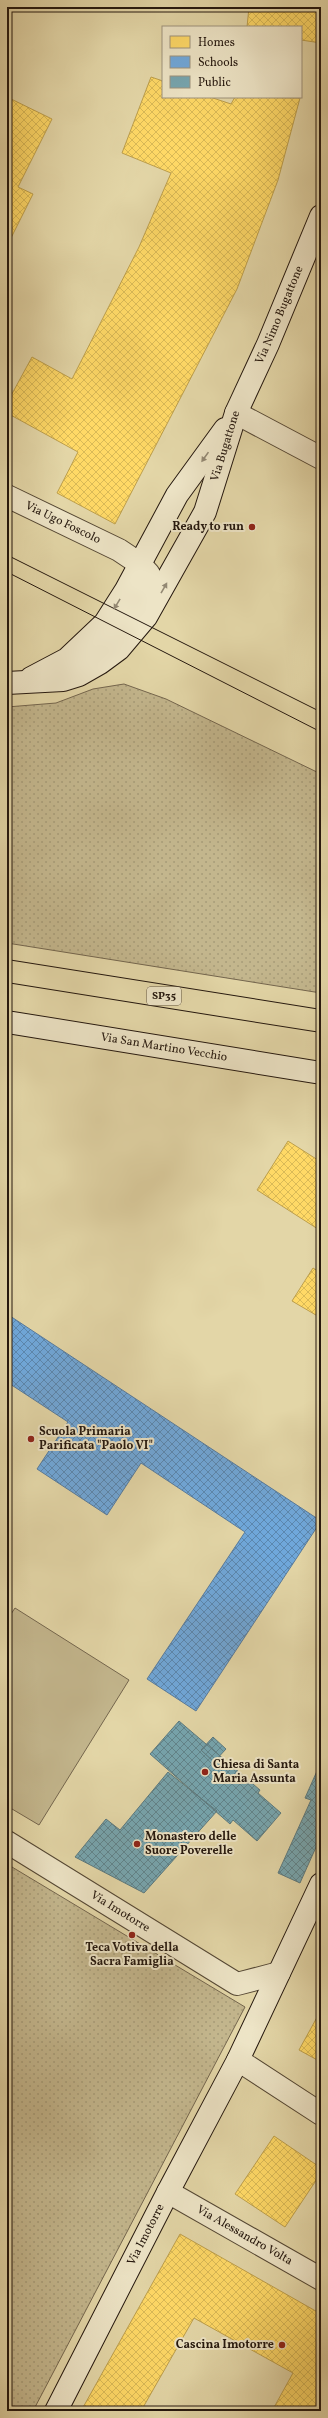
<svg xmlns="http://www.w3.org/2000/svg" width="328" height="2418" font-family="Vollkorn,serif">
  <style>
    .green { fill: url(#green-dots); stroke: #74664e }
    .pitch { fill: #c3b68d; stroke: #74664e }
    .homes { fill: url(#homes-cross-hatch); stroke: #bd9f4c }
    .schools { fill: url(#schools-cross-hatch); stroke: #587c9e }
    .public { fill: url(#public-cross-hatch); stroke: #5d7a7f }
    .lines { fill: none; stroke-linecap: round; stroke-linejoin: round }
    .street-casing { stroke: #544734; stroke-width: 24 }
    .secondary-casing { stroke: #24170e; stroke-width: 24 }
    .highway-casing { stroke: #24170e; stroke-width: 24 }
    .street { stroke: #ede4c6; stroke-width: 22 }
    .secondary { stroke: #ede4c6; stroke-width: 22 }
    .highway { stroke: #e3d6a7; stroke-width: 22 }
    .tram { stroke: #24170e; stroke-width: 1 }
    .oneway { fill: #938873 }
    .poi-dot { fill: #8f2418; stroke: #ede4c6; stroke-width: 1.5 }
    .labels { text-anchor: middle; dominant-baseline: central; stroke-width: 4; stroke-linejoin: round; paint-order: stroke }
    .shield { fill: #ede4c6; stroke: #605445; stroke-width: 1 }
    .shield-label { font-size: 11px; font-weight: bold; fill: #24170e }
    .street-label { font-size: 12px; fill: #24170e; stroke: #ede4c6 }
    .poi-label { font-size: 12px; font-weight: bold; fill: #24170e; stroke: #ede4c6; text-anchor: start }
  </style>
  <defs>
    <pattern id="green-dots" width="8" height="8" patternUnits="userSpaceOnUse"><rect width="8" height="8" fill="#c3b68d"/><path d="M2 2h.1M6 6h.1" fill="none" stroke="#a79c78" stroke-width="1.8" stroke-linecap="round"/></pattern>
    <pattern id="homes-cross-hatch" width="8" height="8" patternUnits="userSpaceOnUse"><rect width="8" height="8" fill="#ffd966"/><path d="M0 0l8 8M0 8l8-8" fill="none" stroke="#daba57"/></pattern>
    <pattern id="schools-cross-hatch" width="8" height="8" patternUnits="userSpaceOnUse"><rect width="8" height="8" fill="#6fa8dc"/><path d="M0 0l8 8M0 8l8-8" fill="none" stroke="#5b88b1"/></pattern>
    <pattern id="public-cross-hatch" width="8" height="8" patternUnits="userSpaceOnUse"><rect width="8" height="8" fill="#76a5af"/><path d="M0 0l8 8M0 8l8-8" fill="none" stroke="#61858d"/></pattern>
  </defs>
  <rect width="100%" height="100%" fill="#e3d6a7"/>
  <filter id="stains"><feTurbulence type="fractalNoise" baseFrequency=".005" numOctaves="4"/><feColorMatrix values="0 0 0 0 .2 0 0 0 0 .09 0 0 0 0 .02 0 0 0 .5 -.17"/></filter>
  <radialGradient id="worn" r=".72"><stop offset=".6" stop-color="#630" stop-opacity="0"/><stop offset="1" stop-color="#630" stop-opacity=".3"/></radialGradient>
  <path class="green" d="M124,684L166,699L321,774V993L7,943V707L56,703L93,689Z
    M7,1864L245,2007L33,2411H7Z"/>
  <path class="pitch" d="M15,1608L129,1680L39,1825L7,1806V1620Z"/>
  <path class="homes" d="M249,7H321V43L301,40V27H247Z
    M151,77L163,81V97H210L231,104L235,97L300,98L278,180L237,289L115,524L57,493L78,452L7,413V403L32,357L72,379L139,247L171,173L122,153Z
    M7,97L52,119L18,187L33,194L7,246Z
    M288,1141L321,1162V1231L257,1190Z
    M313,1268L321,1273V1318L292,1301Z
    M321,2010V2062L299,2050Z
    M274,2136L321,2168V2173L285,2227L235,2194Z
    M180,2234L321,2314V2411H272L293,2373L194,2318L141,2411H81Z"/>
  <path class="schools" d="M7,1314L321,1521L196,1711L147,1679L245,1532L141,1463L107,1515L37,1469L68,1422L7,1382Z"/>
  <path class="public" d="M179,1721L260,1790L258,1793L281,1813L257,1841L233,1820L230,1824L150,1754Z
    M213,1737L226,1749L214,1762L201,1750Z
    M321,1762V1836L300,1883L278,1873L311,1800L305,1798Z
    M168,1772L217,1811L144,1893L75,1857L106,1819L120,1830Z"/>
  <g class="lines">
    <g class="street-casing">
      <g id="street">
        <path d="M236,413L321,458"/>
        <path id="s1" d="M7,496L119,550L140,564L149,574C150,606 107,646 84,666"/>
        <path id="s2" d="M7,1842L237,1984L279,1973"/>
        <path d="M238,2060L321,2114"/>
        <path id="s3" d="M168,2192L321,2279"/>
      </g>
    </g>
    <g class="secondary-casing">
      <g id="secondary">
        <path d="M31,678L67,659L105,623L126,590L177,495L225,429"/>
        <path id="s4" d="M7,683L63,680L79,675L100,663L119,649L146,617L205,512L236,413L268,344L321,216"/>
        <path id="s5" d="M7,1022L321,1073"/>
        <path id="s6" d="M56,2411L168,2192L238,2060L321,1884"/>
      </g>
    </g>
    <g class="highway-casing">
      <path id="highway" d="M7,971L321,1021"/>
    </g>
    <use href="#street" class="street"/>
    <use href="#secondary" class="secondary"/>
    <use href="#highway" class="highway"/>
    <path class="tram" d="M7,555L321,712
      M7,572L321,732"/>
  </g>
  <defs><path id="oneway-solid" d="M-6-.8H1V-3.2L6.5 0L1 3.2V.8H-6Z"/></defs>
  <g class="oneway">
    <use href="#oneway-solid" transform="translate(205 457) rotate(125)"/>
    <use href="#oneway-solid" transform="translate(164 588) rotate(-60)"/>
    <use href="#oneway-solid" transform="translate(117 604) rotate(121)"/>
  </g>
  <g class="poi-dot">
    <circle cx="252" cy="527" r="4"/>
    <circle cx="31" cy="1439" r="4"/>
    <circle cx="205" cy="1772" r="4"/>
    <circle cx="137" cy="1844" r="4"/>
    <circle cx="132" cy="1935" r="4"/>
    <circle cx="282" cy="2345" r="4"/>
  </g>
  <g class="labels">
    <rect class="shield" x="147" y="987" width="34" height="18" rx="3"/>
    <g class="shield-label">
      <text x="164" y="996">SP35</text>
    </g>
    <g class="street-label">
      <text stroke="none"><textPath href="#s4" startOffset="494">Via Nimo Bugattone</textPath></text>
      <text stroke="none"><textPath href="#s4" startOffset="352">Via Bugattone</textPath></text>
      <text stroke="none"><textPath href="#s1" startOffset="62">Via Ugo Foscolo</textPath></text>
      <text stroke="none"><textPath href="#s5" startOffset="159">Via San Martino Vecchio</textPath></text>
      <text stroke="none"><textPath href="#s2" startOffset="133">Via Imotorre</textPath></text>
      <text stroke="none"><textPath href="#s6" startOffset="198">Via Imotorre</textPath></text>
      <text stroke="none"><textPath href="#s3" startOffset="88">Via Alessandro Volta</textPath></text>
    </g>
    <g class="poi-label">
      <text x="244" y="527" text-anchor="end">Ready to run</text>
      <text x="39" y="1432">Scuola Primaria<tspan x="39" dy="14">Parificata "Paolo VI"</tspan></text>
      <text x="213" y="1765">Chiesa di Santa<tspan x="213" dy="14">Maria Assunta</tspan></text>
      <text x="145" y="1837">Monastero delle<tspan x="145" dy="14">Suore Poverelle</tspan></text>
      <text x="132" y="1948" text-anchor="middle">Teca Votiva della<tspan x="132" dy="14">Sacra Famiglia</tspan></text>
      <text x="274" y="2345" text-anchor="end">Cascina Imotorre</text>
    </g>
  </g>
  <rect width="328" height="2418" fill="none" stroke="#e3d6a7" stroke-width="24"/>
  <rect x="8" y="8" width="312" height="2402" fill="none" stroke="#24170e" stroke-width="2"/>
  <rect x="12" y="12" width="304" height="2394" fill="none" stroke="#24170e"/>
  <rect x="162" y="26" width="140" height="72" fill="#ede4c6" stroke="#9d927c"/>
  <rect x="170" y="36" width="20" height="12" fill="#ffd966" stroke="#9d927c"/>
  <text x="198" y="46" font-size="12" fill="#24170e">Homes</text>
  <rect x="170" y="56" width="20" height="12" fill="#6fa8dc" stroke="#9d927c"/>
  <text x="198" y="66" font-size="12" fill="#24170e">Schools</text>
  <rect x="170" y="76" width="20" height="12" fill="#76a5af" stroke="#9d927c"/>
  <text x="198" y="86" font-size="12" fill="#24170e">Public</text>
  <rect width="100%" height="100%" filter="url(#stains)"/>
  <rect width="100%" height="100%" fill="url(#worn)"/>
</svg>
